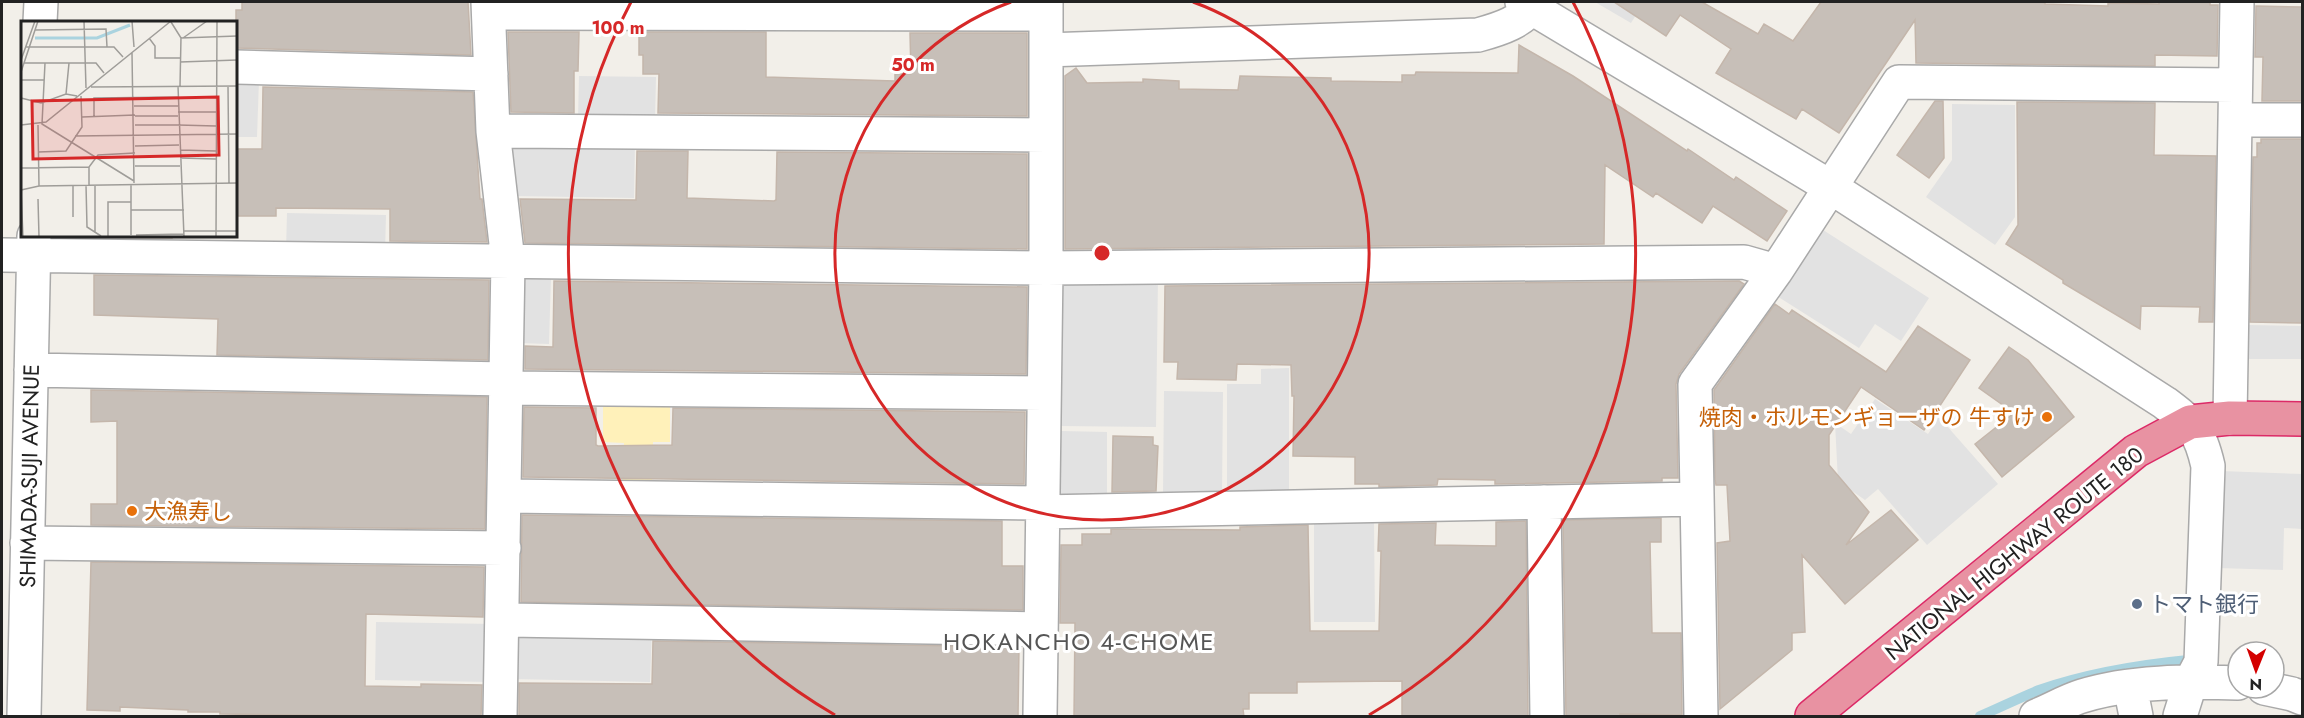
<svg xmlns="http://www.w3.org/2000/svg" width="2304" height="718" font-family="Jost,'Noto Sans JP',sans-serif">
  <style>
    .sand { fill: #fff1ba }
    .parking { fill: #e2e2e2 }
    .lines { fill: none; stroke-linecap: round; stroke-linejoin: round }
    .stream { stroke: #aad3df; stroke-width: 10 }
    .building { fill: #c7bfb8; stroke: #c4b6ab; stroke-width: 1.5 }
    .minor-casing { stroke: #a9a9a9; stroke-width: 36 }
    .highway-casing { stroke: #dc2a67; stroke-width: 36 }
    .minor { stroke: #fff; stroke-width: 33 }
    .highway { stroke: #e892a2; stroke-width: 33 }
    .ring { fill: none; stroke: #d62828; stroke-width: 3 }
    .food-dot { fill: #e8710a; stroke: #fff; stroke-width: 2 }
    .service-dot { fill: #5c6f8a; stroke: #fff; stroke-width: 2 }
    .labels { text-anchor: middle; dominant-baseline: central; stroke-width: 6; stroke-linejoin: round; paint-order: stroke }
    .food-label { font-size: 22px; fill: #c56008; stroke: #fff; text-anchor: end }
    .street-label { font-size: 22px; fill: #222; stroke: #fff }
    .service-label { font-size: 22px; fill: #4e5e75; stroke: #fff; text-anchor: start }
    .neighbourhood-label { font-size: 24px; letter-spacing: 1.5px; fill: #555; stroke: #fff }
    .inset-river { fill: none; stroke: #aad3df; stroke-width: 3 }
    .inset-road { fill: none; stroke: #9f9d99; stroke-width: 1.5 }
    .view { fill: #d62828; fill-opacity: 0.15; stroke: #d62828; stroke-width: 3 }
    .inset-edge { fill: none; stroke: #222; stroke-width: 3 }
    .centre { fill: #d62828; stroke: #fff; stroke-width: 3 }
    .ring-label { font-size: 18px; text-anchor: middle; font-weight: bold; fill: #d62828; stroke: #fff; stroke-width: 6; stroke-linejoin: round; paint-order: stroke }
  </style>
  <rect width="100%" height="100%" fill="#f2efe9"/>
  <path class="sand" d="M603,398L670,400V442H653L652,489H622L624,443L603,442Z"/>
  <path class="parking" d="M1595,2H1644L1631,23Z
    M579,76L656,77L655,121L578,120Z
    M236,80H259L257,137H236Z
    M1952,104L2015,105V217L1995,245L1926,197L1952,160Z
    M506,141L635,142L634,198L514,196Z
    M287,213L386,215L385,253L286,250Z
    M1820,228L1929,298L1901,341L1875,324L1859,348L1777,296Z
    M519,275L551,276L549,344L517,343Z
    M1062,276L1158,277L1156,427L1060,426Z
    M2249,325L2302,326V359H2249Z
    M1289,368V490L1227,491V384H1261V369Z
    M1164,391L1223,392L1222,493H1163Z
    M1875,399L1928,434L1939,417L1998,484L1927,545L1878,489L1865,500L1838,481L1835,423L1851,434Z
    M1061,431L1107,432V496H1060Z
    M2221,471L2302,474V529L2284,528L2283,570L2218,568Z
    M1314,523H1374L1375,622H1314Z
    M376,622L493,624L492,682L375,680Z
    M514,627L652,629L650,682L513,679Z"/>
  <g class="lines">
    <path class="stream" d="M1980,716C1999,708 2019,698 2039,690C2088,673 2137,665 2188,660"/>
  </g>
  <path class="building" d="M242,2H468L471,55L236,48V10H242Z
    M1614,2H1702L1758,34L1764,24L1793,41L1821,2H2045V4L2108,6V3L2159,4V2H2210V5H2218L2217,56L2155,55V66L1916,63L1915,20L1839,133L1802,109L1796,119L1716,73L1731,49L1680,15L1666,36Z
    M2256,6L2302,7V101H2262L2263,57H2255Z
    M508,32H579L578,71H574V113L511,112Z
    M639,32H766V77L895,81V74H911L910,33H1027V116L658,113L659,74H643V55H639Z
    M1519,45L1573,76L1687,151L1688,149L1734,180L1736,177L1787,211L1767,241L1713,206L1702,223L1656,193L1653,197L1605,165L1604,244L1065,249V76L1076,68L1087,83L1143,82V79L1179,81V89L1238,90L1240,76L1331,78V81L1402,82V75H1415L1416,72L1518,73Z
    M263,87L473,92L480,199H482L487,242L390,241V209L276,208V216H236V149H262Z
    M1935,101H1943L1944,158L1929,178L1897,155Z
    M2017,102L2155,103L2154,155L2216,156L2213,322H2199L2200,307L2141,306L2140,329L2063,283V280L2006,244L2018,225Z
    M2261,139H2302V323L2250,322L2253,157H2257V143H2261Z
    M637,151H688L687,198L774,201L776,200L777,152L1027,154V249L525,243L520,199L636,200Z
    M94,236H172V238L94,237Z
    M94,275L489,280L488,360L217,355L218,319L94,315Z
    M554,281L1027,287L1026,374L525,369V346L553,347Z
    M1739,281L1744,284L1679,374L1676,384L1678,478H1662V481L1495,484V480L1438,479L1437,485L1379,487V484H1355V457L1293,456L1294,396H1292L1291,365L1237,364L1236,380L1177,379L1178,362H1164L1165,286Z
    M1775,304L1789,314L1792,310L1886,372L1918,326L1970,360L1924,430L1861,387L1829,435V465L1869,512L1846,545L1891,510L1918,540L1845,604L1802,555L1805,632L1792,633V650L1720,709L1717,543L1730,541L1727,485H1716L1715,479L1714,390Z
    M2009,347L2028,360L2074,417L2002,477L1975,444L2014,413L1979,388Z
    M91,390L487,397L485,529L91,525V504H117V421L91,422Z
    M524,407L596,408V445L598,446L672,445L673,408L1025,412L1024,484L523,477Z
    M1113,436L1153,437V445L1158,446L1156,491L1112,492Z
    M522,515L1002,521V566H1023V610L521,602Z
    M1661,518V542H1650L1652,633H1681L1682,715L1620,714V717H1566L1563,520Z
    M1526,521L1528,717H1402V681L1297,682V693H1249V709H1243L1244,717H1074L1075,623H1060L1061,545H1082V534H1111V529L1240,530V527L1308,525L1310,631H1379L1381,551H1378L1379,524L1436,523L1435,545L1496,546V522Z
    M91,562L484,567L483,617L366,614L365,686L421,687V684L482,685L481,717L220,714V712H188V710L120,707V711L87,710Z
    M653,641L1019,647L1018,717H519V683L652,684Z"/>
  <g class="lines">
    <g class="minor-casing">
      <path id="minor" d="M488,2L493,131L508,261L500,716
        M1522,2L1832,188L2165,403C2193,424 2200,431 2208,466L2201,662L2191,681L2180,716
        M489,13L1046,14
        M40,22L41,2
        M1046,50L1478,35C1500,29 1523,22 1536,2
        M236,67L491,74
        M2235,120H2302
        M493,131L1046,135
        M2,255L1046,268L1744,262L1776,271
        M31,370L506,379
        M506,388L1043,393
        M2230,418L2237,2
        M504,496L1042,503
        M1544,502L1547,716
        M1041,512L1696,499
        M27,543L504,548
        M503,620L1041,629
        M2130,686L2136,716
        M2264,688L2292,694L2302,698
        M24,716L34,236
        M1040,716L1046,268V2
        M1701,716L1695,384L1776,271L1899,82L2235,85
        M2036,716C2051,710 2066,701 2082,696C2129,681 2189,681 2238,683"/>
    </g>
    <g class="highway-casing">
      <path id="highway" d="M1812,716L2136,451L2190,422L2230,418L2302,419"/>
    </g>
    <use href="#minor" class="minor"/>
    <use href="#highway" class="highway"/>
  </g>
  <g class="ring">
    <path d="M1193 2A267 267 0 1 1 1011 2"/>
    <path d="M835 715A534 534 0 0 1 631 2M1573 2A534 534 0 0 1 1369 715"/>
  </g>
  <g class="food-dot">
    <circle cx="2047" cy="417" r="6"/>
    <circle cx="132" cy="511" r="6"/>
  </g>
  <circle class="service-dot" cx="2137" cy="604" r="6"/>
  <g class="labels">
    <g class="food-label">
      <text x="2035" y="417">焼肉・ホルモンギョーザの 牛すけ</text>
      <text x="144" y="511" text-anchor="start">大漁寿し</text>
    </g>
    <g class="street-label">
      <text transform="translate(29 476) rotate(-89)">SHIMADA-SUJI AVENUE</text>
      <text transform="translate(2014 553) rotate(-39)">NATIONAL HIGHWAY ROUTE 180</text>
    </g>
    <g class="service-label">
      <text x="2149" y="604">トマト銀行</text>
    </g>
    <g class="neighbourhood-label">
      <text x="1079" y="641">HOKANCHO 4-CHOME</text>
    </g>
  </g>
  <g transform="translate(21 21)">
    <rect width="216" height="216" fill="#f2efe9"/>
    <path class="inset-river" d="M14,17H76L109,4"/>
    <path class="inset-road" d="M63,0L65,67M111,0L113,26M150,1L160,17L216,15M14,9L85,8L86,26M128,17L134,25V37H159M162,17L186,0M4,26H93L102,36M111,32L113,162M0,39L14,0M159,41L216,39M3,42H75L83,52M24,42L21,103L113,160M0,51L17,0M0,59H23M157,65L163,216M159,65L160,16M207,65L208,162M70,66L216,65M45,73L48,42M0,77L20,82L45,73L56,75M113,85H157M157,91H195M114,95H157M61,96L114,94M73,96V77L157,76M0,104L25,101L150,0M17,104L18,165M114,104H157M157,104L195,105M54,115L216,113M114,125L158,124M159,129L195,130M17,131L45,130L61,106L60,75M159,137L195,138M114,145H159M0,147L68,146M110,163V214M65,164L66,206L80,215M68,164V146L77,134L114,132M0,169L18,165L216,162M0,169L2,216M17,178L18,216M110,189H163M52,196V164M163,210H216M74,211V164M115,214L163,213M87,215V181H110M20,216H115M195,216L196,0"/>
    <path class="view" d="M197,76L198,134L12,138L11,80Z"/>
    <rect width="216" height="216" class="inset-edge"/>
  </g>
  <circle cx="1102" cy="253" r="9" class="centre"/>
  <g class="ring-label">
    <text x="618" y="34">100 m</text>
    <text x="913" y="71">50 m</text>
  </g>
  <rect width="2304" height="718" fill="none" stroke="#222222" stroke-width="6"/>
  <g transform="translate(2256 670) rotate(181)"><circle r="28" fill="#ffffff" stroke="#a7a7a7" stroke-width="1.5"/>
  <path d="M0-4.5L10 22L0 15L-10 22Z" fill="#d40000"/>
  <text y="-9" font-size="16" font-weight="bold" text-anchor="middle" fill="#222222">N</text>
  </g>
</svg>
